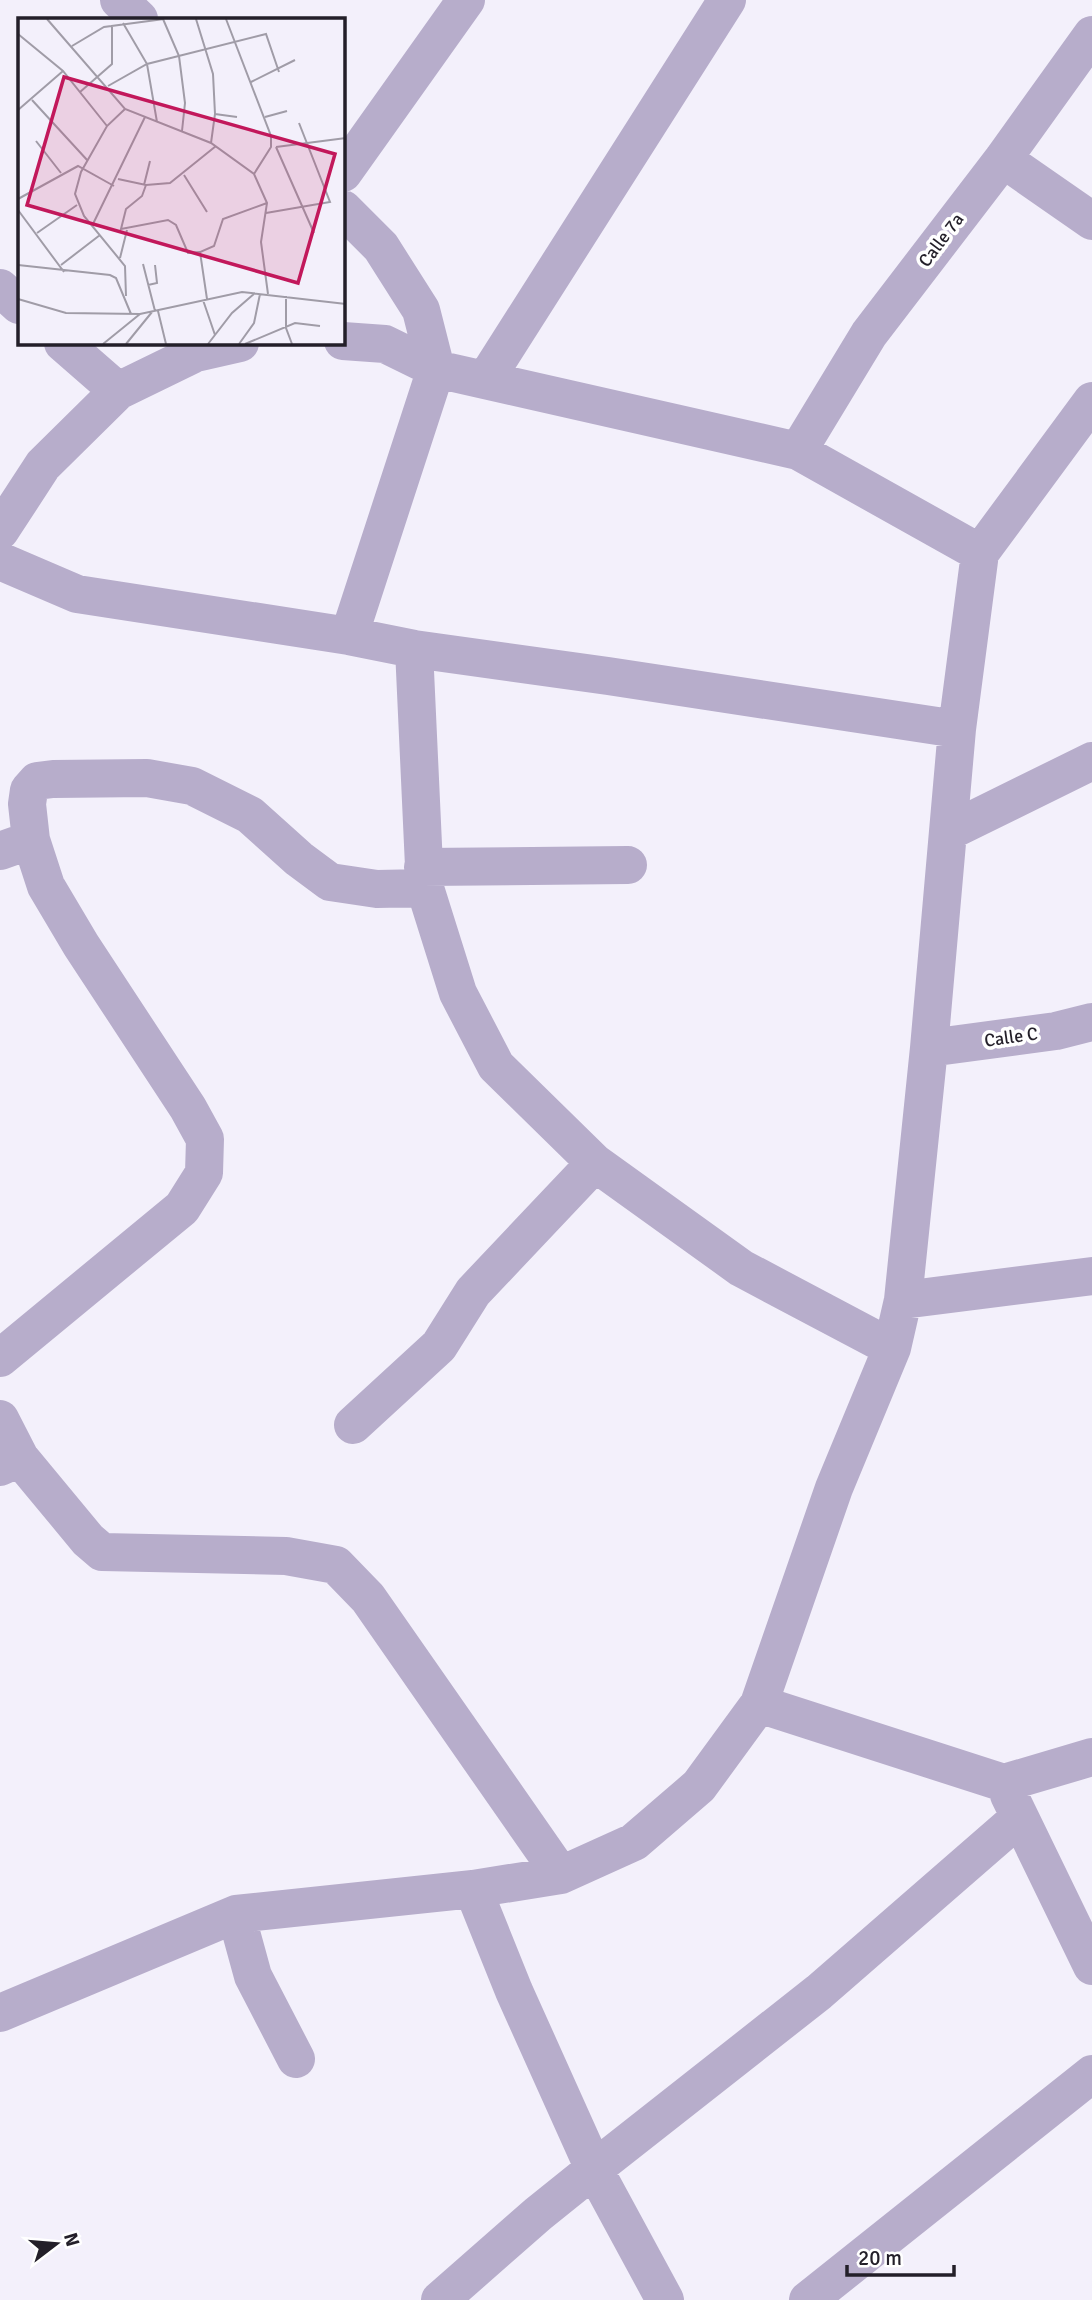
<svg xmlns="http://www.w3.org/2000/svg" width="1092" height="2300" font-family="Signika,sans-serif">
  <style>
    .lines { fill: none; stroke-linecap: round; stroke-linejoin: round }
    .minor { stroke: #b7adcb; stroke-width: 38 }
    .labels { text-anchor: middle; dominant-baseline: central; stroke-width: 7; stroke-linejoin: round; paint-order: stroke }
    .street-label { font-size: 18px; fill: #231f29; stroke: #fff }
    .inset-road { fill: none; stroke: #a09ca7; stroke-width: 2 }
    .view { fill: #c2185b; fill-opacity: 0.15; stroke: #c2185b; stroke-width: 3.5 }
    .inset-edge { fill: none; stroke: #231f29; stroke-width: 3.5 }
  </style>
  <rect width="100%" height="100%" fill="#f3f0fb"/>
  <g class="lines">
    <path class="minor" d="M119,0L139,19
      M1003,159L1092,221
      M343,173L466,0
      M343,209L381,247L421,310L436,369L349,636
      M0,288L19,305
      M343,341L385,344L436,369L798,451L980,553
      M63,343L118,391
      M486,379L727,0
      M798,451L869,334L1003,159L1092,35
      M0,531L43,465L118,391L196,353L240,343
      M0,561L77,594L349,636L414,649L608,676L957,729
      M414,649L425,888L458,993L496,1066L595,1163L741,1268L892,1348
      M948,832L1092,761
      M0,851L31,840
      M423,867L628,865
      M929,1048L1056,1031L1092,1022
      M903,1300L1092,1276
      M0,1358L182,1208L204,1173L205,1139L188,1108L81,945L46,886L31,840L27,804L29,790L37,781L53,779L147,778L192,786L250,815L299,859L330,882L377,889L425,888
      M0,1419L20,1458
      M353,1425L439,1346L473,1292L595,1163
      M0,1467L20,1458L88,1540L102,1552L286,1556L336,1565L368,1598L561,1875
      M759,1704L1004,1783L1092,1757
      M1009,1795L1092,1966
      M473,1889L514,1991L594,2169L665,2300
      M236,1914L253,1976L296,2059
      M0,2013L236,1914L473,1889L561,1875L634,1842L699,1786L759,1704L834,1488L892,1348L903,1300L929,1048L957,729L980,553L1092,401
      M440,2300L538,2214L594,2169L819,1992L1019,1818
      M808,2300L1092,2074"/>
  </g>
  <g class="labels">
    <g class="street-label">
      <text transform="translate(941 240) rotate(-53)">Calle 7a</text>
      <text transform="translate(1011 1037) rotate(-8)">Calle C</text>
    </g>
  </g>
  <g transform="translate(18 18)">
    <rect width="327" height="327" fill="#f3f0fb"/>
    <path class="inset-road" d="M29,1L107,91L193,125L236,156L249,185L243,224L250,276M145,1L161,38L167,85L164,113M178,1L195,56L197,96L193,125M208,1L253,118V129L236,156M105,5L129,46L139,104M0,16L45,53L89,108M54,28L86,9L146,1M233,64L277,42M90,68L129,46L248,16L261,54M62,74L94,46V7M14,82L70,143M107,91L89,108L63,154L57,176L66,198L107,248L108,278M0,92L45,53M197,96L219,99M247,99L269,93M18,123L43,155M258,129L296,215M258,129L328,120M166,157L189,194M100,161L128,167L152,165L198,128M126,167L132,143M128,167L124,178L108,191L103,211L150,202L158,207L170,235L182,234M0,181L60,148L96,168M0,192L46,254M248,195L312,184L281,105M74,208L127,99M19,215L59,187M102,240L109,212M125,246L137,293M0,247L92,257L98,260L113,296M43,247L82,217M130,267L139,265L137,247M268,278V310L274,326M0,281L48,295L122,296L224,274L328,286M189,281L182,234L196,228L205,201L249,185M185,282L197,317M140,293L148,326M85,326L122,296M108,326L134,294M190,326L214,295L237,275M221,326L236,305L242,276M227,326L277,305L302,308"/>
    <path class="view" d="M46,59L317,136L280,265L9,187Z"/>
    <rect width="327" height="327" class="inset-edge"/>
  </g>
  <g transform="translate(56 2244) rotate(74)" stroke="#ffffff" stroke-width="5" paint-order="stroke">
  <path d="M0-5L12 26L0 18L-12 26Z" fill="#231f29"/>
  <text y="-10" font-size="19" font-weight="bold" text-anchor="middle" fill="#231f29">N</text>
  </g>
  <path d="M847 2265v10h107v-10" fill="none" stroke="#231f29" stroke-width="3.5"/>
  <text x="858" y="2265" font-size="21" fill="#231f29" stroke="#ffffff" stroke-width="5" paint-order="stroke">20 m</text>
</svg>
